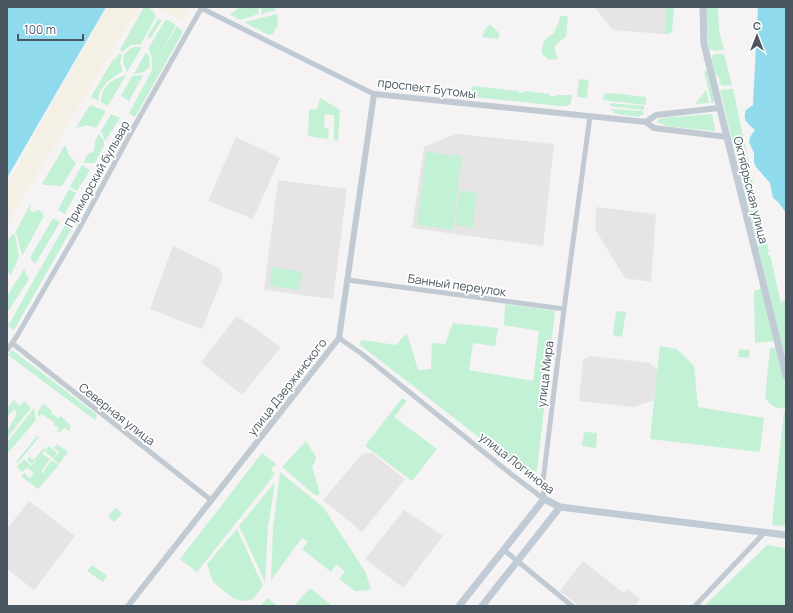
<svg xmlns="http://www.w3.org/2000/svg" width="793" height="613" font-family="Manrope,sans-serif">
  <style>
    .education { fill: #e6e4e5 }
    .green { fill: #c3f1d5 }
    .sand { fill: #f5f0e5 }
    .water { fill: #90daee }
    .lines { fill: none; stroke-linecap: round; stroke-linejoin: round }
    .minor { stroke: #c1cad2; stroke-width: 5 }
    .tertiary { stroke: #c1cad2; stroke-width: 6 }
    .secondary { stroke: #c1cbd6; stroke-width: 7 }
    .labels { text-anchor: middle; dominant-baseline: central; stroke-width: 3.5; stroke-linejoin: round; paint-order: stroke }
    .street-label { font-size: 12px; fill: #4a5661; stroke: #fff }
  </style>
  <rect width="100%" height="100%" fill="#f5f3f3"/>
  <path class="education" d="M594,7H667L666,11L664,34L613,30Z
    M458,134L554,144L543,246L412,228L424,147L451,136Z
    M236,137L280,158L253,219L208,201Z
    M278,180L347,189L333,299L264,290Z
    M596,207L656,214L651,282L625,278L595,229Z
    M173,246L219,268L223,277L202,329L150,309Z
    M237,316L281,347L242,395L201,362Z
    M592,356L649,363L658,370L654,400L634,407L579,401L583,359Z
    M372,453L405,479L362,532L323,500L362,454Z
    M29,501L75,536L34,590L7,569V529Z
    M404,510L443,536L403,588L365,559Z
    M583,561L624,593L628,589L640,599L634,606H579L560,591Z"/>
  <path class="green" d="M144,7C151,7 153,11 156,16L141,44L131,45L122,52L120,50Z
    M240,7H259L258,14L241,20L230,15Z
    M262,7H272L277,10L261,14Z
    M667,7H672L674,9L672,32L668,34H664L666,11Z
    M706,7H718L719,31L724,49C721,51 713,51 709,49L708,41Z
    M277,14L278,24L273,34L269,35L244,22Z
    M560,16H565L568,17L566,36C562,41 554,43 555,49C555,53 557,55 557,59L549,60L542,54C541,42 546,38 554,33C556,27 559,23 560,16Z
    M158,19L162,20L150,39L147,37Z
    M166,19L176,25L161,53L177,26L183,32L135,117L129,113L156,63L151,71C153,62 153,57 148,49Z
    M490,24L500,34L498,39L482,37L485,29Z
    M133,47H142L127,72L123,62L124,54Z
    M146,52L149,56L150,66C146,72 141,73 134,74Z
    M119,54H122L120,63L123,71C111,78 99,86 98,101L91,97L113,59L115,60Z
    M714,54H724L732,85L723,86L720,84L719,78L715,74L711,58Z
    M704,71H708L715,100L712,104Z
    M126,75L108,106L101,102C101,87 112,79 126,75Z
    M143,75L129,101L121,96L132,76Z
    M579,79L589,80L587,98L577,97Z
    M472,86L519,91V93H523L524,91L550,94V96H557V95H572L571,103L568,106H560L473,97L471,92Z
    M733,89L755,192L752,193L753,195H755L769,252H767L768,255H770L781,304L786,297V363L720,90Z
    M706,90L709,103L695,104Z
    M611,93L646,97V105L603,100L604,94Z
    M320,98L340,110L338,141L334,140V115L325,114L324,128L329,129L328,139L308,136L309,110L317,109Z
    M610,103L644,106V110L610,106Z
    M90,105L106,111L96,128L87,125L76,128Z
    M611,109L643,111V115H640V117L616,114Z
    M111,114L120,118L105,141L101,131Z
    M712,114L715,131L666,126L657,122L659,119L663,118Z
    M125,120L130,123L76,219L71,215Z
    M99,134L104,141V145L95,163H83L88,154L94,151L95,141Z
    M65,145L69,155L76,163L62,186L45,185L42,184Z
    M426,152L462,156L453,230L417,225Z
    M82,165L90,170L77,191L70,187Z
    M69,189L76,193L65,214L58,210Z
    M460,190L477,193L473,228L455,225Z
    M30,205L31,206L29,210L33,212L38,210L43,213V215L44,216L22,256L17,235L15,233Z
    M53,218L60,222L35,264L30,258Z
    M65,225L72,228L14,330L8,326Z
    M12,234L15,235L19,257L11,275L7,271V242Z
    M272,267L302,272L299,290L269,286Z
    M24,269L29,279L7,313V296Z
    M762,288L775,341L755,343L754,291Z
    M505,304L555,311L537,471L526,474L359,344L362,340L396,345L407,333L418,370L431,369L432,343L445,344L453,323L498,328L495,346L473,343L469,370L533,381L539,331L504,325Z
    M616,311L626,312L622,337L613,335Z
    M660,346L677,349L694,366L698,407L764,418L760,452L650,439Z
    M770,348H777L786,383V408C776,410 771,405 765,398Z
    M739,349L750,350L749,358L738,357Z
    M12,350L97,415L95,420L8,355Z
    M402,398L407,401L394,417L437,449L412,481L365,446Z
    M14,400L20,406L24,401L31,408L7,438V431L17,414L14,409L7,417V408Z
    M43,404L52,411L51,413L58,418L61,416L71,426L69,431L64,428L59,433L57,431L59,428L54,425V422L42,414L38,417V411Z
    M34,408L36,420L7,454V442Z
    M786,410V526L773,525L772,523L784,411Z
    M584,432L597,433L596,448L582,446Z
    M37,436L39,437L18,463L16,462Z
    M306,441L316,457L315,462L312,466L320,494L316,496L282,467Z
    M57,444L68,452L59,464L53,459L59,452L54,448Z
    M48,446L42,454L50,459L41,472L43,473L51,460L59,465L38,489L21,476L24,473L30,478L35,472L34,473L27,468L22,472L17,467L24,459L32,466L39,457L32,464L27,460L29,457L34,460L41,451Z
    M49,446L57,453L53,458L45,452Z
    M262,453L276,464L271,470L275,474L197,572L180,559Z
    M280,472L324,508L366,573L371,590L355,591L339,579L345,571L336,565L331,572L302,549L308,542L302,538L271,580L273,528Z
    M275,482L268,527L265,582L239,526Z
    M115,508L122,513L115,522L108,517Z
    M237,529L263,586L253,599L245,601L234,599L213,582L207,564Z
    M767,545L786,548V606H704Z
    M92,565L107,576L103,582L87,571Z
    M310,588L332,606H294Z
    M267,598L278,606H260Z"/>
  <path class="sand" d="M106,7H139L7,224V184Z
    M156,7H189L182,21Z"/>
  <path class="water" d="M7,7H106L7,178Z
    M758,7H786V213L778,202L773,198L770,183L756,167L754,162V153L749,142L750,137L755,130C748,123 742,121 746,110L753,105Z"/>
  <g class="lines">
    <path class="minor" d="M201,8L374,94
      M348,280L564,309
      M339,338L362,354L511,474L544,499
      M12,343L211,500
      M7,350L17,336L79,229L134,127L202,7
      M544,499L543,481L564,309L590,116
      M504,550L572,606
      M695,606L765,532"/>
    <path class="tertiary" d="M646,122L656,115L719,108
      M128,606L339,338L374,94L646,122L654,128L727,137"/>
    <path class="secondary" d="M703,7L704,44L786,376
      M459,606L544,499L560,507L786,535
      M482,606L560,507"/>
  </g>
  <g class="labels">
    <g class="street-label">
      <text transform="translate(427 88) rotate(7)">проспект Бутомы</text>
      <text transform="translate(97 174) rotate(-61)">Приморский бульвар</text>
      <text transform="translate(751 190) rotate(76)">Октябрьская улица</text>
      <text transform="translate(457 285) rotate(8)">Банный переулок</text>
      <text transform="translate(545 374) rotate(-83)">улица Мира</text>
      <text transform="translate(287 387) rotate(-52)">улица Дзержинского</text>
      <text transform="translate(117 414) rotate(38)">Северная улица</text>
      <text transform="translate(517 463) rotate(38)">улица Логинова</text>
    </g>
  </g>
  <rect width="793" height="613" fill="none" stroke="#4a5661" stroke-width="16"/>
  <g transform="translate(757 36)" stroke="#ffffff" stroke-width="3" paint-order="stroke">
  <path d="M0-3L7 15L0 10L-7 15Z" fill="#4a5661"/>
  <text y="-6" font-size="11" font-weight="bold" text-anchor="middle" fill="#4a5661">С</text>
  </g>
  <path d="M18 34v6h65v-6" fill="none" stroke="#4a5661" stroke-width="2"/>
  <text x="24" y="34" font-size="12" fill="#4a5661" stroke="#ffffff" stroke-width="3" paint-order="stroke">100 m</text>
</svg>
